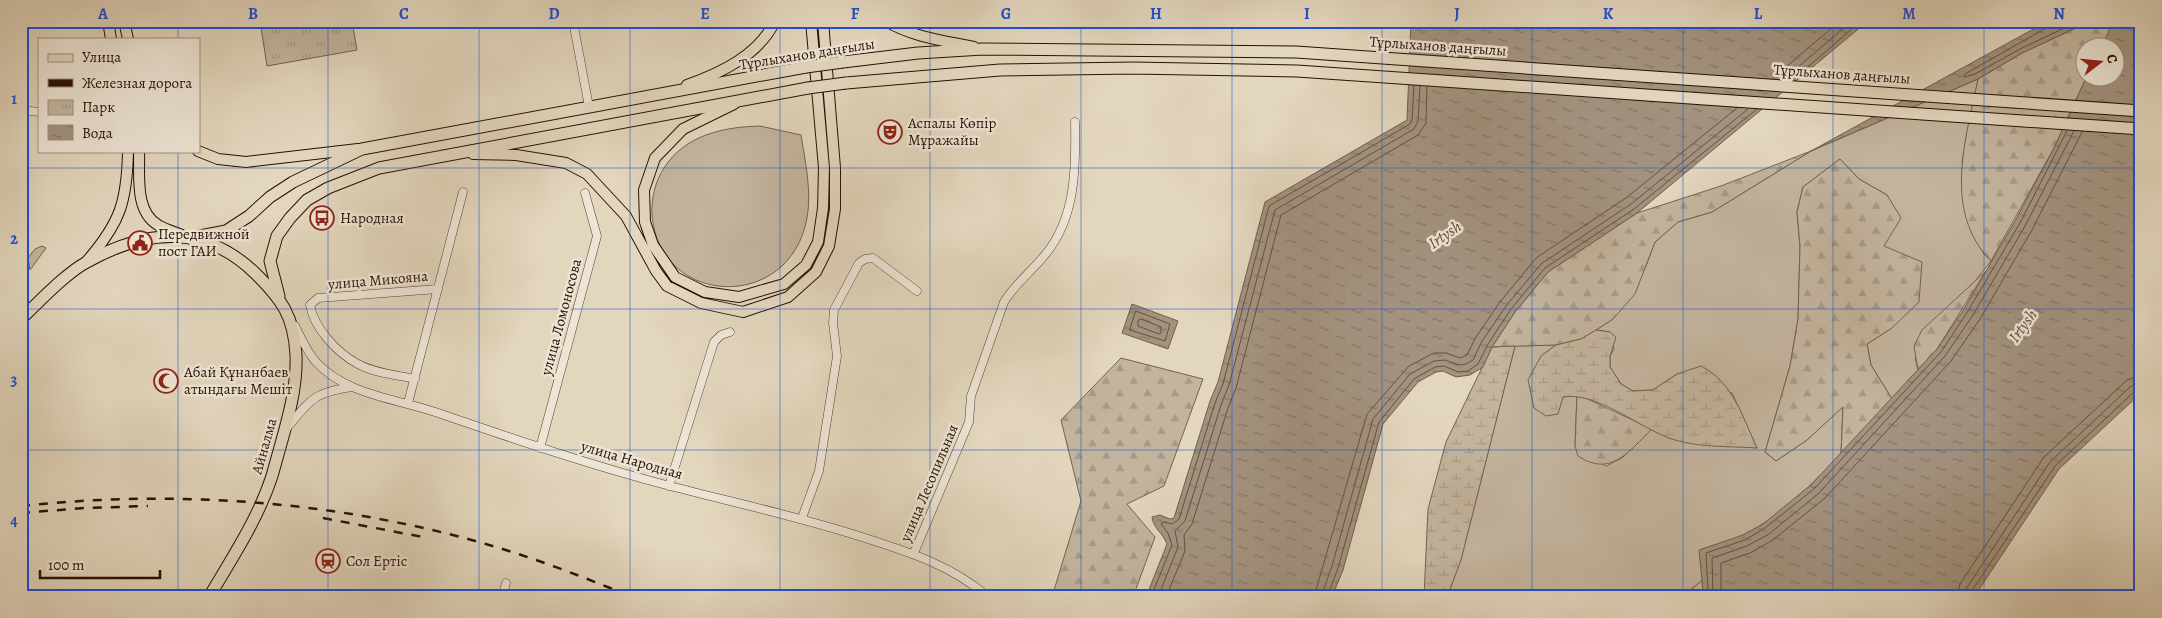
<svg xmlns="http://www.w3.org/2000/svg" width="2162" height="618" font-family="Alegreya,serif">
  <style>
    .grass { fill: #c2b49d; stroke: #746250 }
    .forest { fill: url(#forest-firs); stroke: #746250 }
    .wetland { fill: url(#wetland-marsh); stroke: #746250 }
    .park { fill: url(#park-tufts); stroke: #746250 }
    .water { fill: url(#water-ripples); stroke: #715e4d }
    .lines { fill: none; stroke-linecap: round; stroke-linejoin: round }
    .shore { stroke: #645040; stroke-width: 1 }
    .minor-casing { stroke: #564132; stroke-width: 9 }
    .major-casing { stroke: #270f03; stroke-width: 12 }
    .highway-casing { stroke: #270f03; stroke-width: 13 }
    .minor { stroke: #ece4d4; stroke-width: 8 }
    .major { stroke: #e2d6bd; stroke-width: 10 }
    .highway { stroke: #e2d6bd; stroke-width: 11 }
    .rail { stroke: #270f03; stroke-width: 2.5; stroke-dasharray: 9 9; stroke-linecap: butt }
    .highway-bridge-casing { stroke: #270f03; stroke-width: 13; stroke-linecap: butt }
    .highway-bridge { stroke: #e2d6bd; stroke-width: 11 }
    .grid { fill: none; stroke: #1d4ed8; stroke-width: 1; stroke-opacity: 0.55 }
    .labels { text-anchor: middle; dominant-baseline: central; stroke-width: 5; stroke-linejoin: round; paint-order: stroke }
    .street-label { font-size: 15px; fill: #270f03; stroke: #ece4d4 }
    .poi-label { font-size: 15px; fill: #270f03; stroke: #ece4d4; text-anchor: start }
    .water-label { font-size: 16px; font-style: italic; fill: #5e4a3a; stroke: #ece4d4 }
    .neatline { fill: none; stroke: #1d4ed8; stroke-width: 2 }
    .grid-label { font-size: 16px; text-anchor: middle; font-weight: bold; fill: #1d4ed8 }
  </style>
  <defs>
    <pattern id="forest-firs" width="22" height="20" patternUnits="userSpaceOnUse" patternTransform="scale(1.25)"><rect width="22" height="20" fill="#c2b49d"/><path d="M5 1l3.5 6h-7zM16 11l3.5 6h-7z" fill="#a79a86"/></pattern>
    <pattern id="wetland-marsh" width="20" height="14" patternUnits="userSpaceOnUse" patternTransform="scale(1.25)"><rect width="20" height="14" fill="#c2b49d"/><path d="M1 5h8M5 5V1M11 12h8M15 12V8" fill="none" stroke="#a79a86"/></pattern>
    <pattern id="park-tufts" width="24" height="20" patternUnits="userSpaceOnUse" patternTransform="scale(1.25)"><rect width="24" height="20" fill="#c2b49d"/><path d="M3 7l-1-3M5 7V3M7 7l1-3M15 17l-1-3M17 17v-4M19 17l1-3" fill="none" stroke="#a79a86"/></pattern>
    <pattern id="water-ripples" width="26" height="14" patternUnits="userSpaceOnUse" patternTransform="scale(1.25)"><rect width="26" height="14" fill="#a2927e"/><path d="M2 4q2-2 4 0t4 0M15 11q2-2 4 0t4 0" fill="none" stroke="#847665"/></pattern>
  </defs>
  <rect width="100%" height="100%" fill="#e2d6bd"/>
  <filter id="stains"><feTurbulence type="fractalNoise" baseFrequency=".004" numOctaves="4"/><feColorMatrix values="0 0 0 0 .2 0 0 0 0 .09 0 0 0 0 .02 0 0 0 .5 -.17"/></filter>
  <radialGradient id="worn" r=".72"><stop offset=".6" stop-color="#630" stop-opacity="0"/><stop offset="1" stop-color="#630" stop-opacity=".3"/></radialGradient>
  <path class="grass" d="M1978,79L1962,162L1983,253L1991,261L1915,358L1918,370L1892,399L1871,365L1867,344L1892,328L1884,246L1887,195L1859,179L1840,159L1803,187L1797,212L1800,246L1798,319L1790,366L1765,452L1776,461L1807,440L1843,406L1841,454C1814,482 1779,518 1743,535C1730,541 1714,545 1700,550L1703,580L1681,597H1447L1461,559L1515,346L1556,345L1541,356L1563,397L1577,394L1575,446L1606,466L1622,458L1652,429L1669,438L1757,448L1732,393L1677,374L1653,390L1633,391L1621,384L1610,367V356L1614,349L1610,332L1596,330L1613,319L1646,266L1655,242L1678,222L1712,212L1811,151Z
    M760,126L801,135C805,161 812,191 807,218C790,313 659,307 652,215C651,199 655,182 664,168C685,135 723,127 760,126Z
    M42,246L46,248L30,270L28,258L35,249Z"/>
  <path class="forest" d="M2091,21H2113L2114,24L2102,47L2084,48L2086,78L2054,148L1991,261C1942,211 1966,139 1978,79L2022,53Z
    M1811,151L1712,212L1678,222L1655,242L1635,294L1613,319L1596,330L1581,339L1556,345L1492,347L1515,312L1548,272L1637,213L1721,186Z
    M1840,159L1859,179L1887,195L1901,218L1884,246L1922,262L1919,302L1892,328L1867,344L1871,365L1892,399L1841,454L1843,407L1807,440L1776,461L1765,452L1790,366L1798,319L1800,246L1797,212L1803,187Z
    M1986,271L1937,349L1918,370L1914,346L1922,330Z
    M1121,358L1203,379L1164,486L1127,504L1155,537L1133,597H1052L1081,501L1061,420Z
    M1577,394L1652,429C1629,451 1611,478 1578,456L1575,446Z"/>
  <path class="wetland" d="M1596,330L1610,332L1616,337L1610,356V367L1621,384L1633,391L1653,390L1677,374L1701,366C1733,382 1743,418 1757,448C1729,446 1696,448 1669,438C1639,427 1595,391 1563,397L1558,414L1546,416L1534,408L1528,380L1541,356L1556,345L1581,339Z
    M1515,346L1461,560L1447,597H1424L1428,509L1446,442L1492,347Z
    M1703,580V592L1699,597H1681Z"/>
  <path class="park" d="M260,21H352L357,50L267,66Z"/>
  <path class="water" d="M1411,21H1868L1637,213L1548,272L1515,312L1492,347L1483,367L1470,375L1456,377L1443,371L1436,372L1418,382L1383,424L1343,570L1332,597H1146L1167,544C1163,533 1153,528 1152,517L1160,515L1170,519L1174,518L1210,401L1218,382L1265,202L1407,120Z
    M2048,21H2091L2022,53L1978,79L1811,151Z
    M2113,21H2141V393L2059,469L1974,597H1699L1703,591L1699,550L1743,535L1763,524L1812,484L1937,349L1964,309L2015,221L2054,148L2086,78H2114V48L2102,47Z
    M1132,304L1178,321L1168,349L1122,333Z"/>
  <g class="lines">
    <path class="shore" d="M2049,21L2046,28L1965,74L1964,77L1975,74L2020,49L2079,21
      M1773,78L1840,21
      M1784,79L1852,21
      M1793,80L1861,21
      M1136,311L1170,324L1165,341L1130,330Z
      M1141,319L1161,327V333L1159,334L1138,326V321Z
      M1151,597L1172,545L1168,533L1161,524L1164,522L1172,524L1179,519L1215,403L1223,384L1269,206L1410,124L1412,120L1414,86
      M1158,597L1178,547L1175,531L1185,521L1221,405L1229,385L1275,210L1414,129L1418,121L1420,86
      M1166,597L1185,551L1184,535L1192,524L1228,408L1236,388L1281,215L1418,135L1426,123L1427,87
      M1314,597L1367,414L1409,366L1434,353H1446L1460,358L1467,355L1476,337L1500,302L1536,258L1626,198L1737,108
      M1321,597L1332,566L1373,419L1410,374L1434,361L1445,360L1459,365L1466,364L1473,360L1482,341L1506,306L1541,264L1631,204L1748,109
      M1327,597L1338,568L1379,422L1414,379L1435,367L1444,366L1458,372L1468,371L1478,364L1488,344L1511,309L1545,268L1634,209L1757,109
      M1705,597L1708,591L1706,553L1745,540L1765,528L1815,488L1941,352L1968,311L2020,223L2067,131
      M1713,597L1712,558L1747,546L1769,534L1819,493L1945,356L1973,315L2025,226L2074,131
      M1721,597V563L1750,553L1773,540L1825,498L1951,361L1980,319L2032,230L2082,132
      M1957,597L1960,584L2044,457L2127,380L2141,375
      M1964,597L1966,589L2050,462L2131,386L2141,383
      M1970,597L1971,592L2055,466L2135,391L2141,389"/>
    <g class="minor-casing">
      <path id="minor" d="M573,21L589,107
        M21,110L39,112
        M295,326C301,338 307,352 316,362C347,396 400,399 441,414C517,440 593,466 670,486C736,503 801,517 865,538C909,552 953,566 988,597
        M415,379C397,375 374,373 358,364C337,353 314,328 310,305L318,298L438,289
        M408,403L463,192
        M287,428C311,399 313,393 351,387
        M540,448L597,236L585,193
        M669,486L714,342L721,335L730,332
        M802,518L819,471L830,401L837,356L833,323L834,310L859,263L865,259L873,258L917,291
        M914,553L969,422L971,396L1004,302C1015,284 1031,272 1044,256C1076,219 1076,168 1075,122
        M502,597L506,583"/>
    </g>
    <g class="major-casing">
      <path id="major" d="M108,21L111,39
        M124,21L128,39
        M886,21C912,37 945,41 974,47
        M687,85C721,73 759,55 775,21
        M734,104L683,129L655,158L644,190L645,222L653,245L675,277L705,292L739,297L784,284L806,265L818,242L823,208L824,168L811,21
        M139,151C140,174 134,211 158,225C166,230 176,232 184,236
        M198,151L218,159L246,162L358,149
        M473,154L516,155L566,163L587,174L626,216L656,271L667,286L701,303L743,312L788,297L816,272L829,246L835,209V168L823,21
        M87,261C120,223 127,202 128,151"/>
    </g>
    <g class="highway-casing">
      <path id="highway" d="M843,62L918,53L983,49L1296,52L2141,111
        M846,83L1000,70L1133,68L1297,71L2141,129
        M195,237L226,231L249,216L270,197L293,182L362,149L806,67
        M279,296L270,261L277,236L290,218L307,200L328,188L379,168L808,88
        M21,319C39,302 66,273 87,262C146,229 204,223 256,274C282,300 294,316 296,355C297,382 291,407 284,433C280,447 276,462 272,476C258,519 232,558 209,597"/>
    </g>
    <use href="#minor" class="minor"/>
    <use href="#major" class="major"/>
    <use href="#highway" class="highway"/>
    <path class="rail" d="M21,506C171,490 323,500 468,539C524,554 579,575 632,597
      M21,513L84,508L148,506
      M323,518L428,538"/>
    <g class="highway-bridge-casing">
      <path id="highway-bridge" d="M806,67L843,62
        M808,88L846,83"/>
    </g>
    <use href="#highway-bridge" class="highway-bridge"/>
  </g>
  <path class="grid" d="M178,21V39M328,21V597M479,21V597M630,21V597M780,21V597M930,21V597M1081,21V597M1232,21V597M1382,21V597M1532,21V597M1683,21V597M1833,21V597M1984,21V597M178,151V597M21,168H2141M21,309H2141M21,450H2141"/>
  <defs>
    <g id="theatre-ring" transform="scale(1.25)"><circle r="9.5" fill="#ece4d4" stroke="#8f2418" stroke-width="1.5"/><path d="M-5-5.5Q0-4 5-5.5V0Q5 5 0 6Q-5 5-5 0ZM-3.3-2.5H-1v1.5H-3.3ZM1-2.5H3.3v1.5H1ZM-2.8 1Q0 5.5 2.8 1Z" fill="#8f2418"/></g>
    <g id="bus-ring" transform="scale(1.25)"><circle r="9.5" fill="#ece4d4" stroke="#8f2418" stroke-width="1.5"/><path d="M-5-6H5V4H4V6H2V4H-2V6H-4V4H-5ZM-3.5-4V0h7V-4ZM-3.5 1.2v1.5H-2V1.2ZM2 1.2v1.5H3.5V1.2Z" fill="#8f2418"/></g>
    <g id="civic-ring" transform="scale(1.25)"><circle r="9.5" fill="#ece4d4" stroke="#8f2418" stroke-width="1.5"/><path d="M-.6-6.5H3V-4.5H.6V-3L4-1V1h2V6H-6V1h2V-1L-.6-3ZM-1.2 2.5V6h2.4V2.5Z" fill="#8f2418"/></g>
    <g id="mosque-ring" transform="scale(1.25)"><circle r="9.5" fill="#ece4d4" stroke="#8f2418" stroke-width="1.5"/><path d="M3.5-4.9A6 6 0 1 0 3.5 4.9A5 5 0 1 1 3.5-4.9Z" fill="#8f2418"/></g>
    <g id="station-ring" transform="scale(1.25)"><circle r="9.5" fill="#ece4d4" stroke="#8f2418" stroke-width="1.5"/><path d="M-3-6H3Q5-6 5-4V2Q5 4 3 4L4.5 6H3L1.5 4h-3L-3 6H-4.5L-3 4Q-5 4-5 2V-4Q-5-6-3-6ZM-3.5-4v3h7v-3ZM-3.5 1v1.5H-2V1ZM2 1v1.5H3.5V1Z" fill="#8f2418"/></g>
  </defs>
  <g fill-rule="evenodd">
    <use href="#theatre-ring" x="890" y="132"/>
    <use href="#bus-ring" x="322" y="218"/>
    <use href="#civic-ring" x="140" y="243"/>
    <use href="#mosque-ring" x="166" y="381"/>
    <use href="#station-ring" x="328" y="561"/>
  </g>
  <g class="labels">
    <g class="street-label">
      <text transform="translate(1438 46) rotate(4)">Тұрлыханов даңғылы</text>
      <text transform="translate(807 54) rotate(-9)">Тұрлыханов даңғылы</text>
      <text transform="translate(1842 74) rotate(4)">Тұрлыханов даңғылы</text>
      <text transform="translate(378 280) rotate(-5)">улица Микояна</text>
      <text transform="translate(561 317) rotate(-75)">улица Ломоносова</text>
      <text transform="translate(264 446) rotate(-74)">Айналма</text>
      <text transform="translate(632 460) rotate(16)">улица Народная</text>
      <text transform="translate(929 483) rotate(-67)">улица Лесопильная</text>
    </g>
    <g class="poi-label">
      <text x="908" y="123">Аспалы Көпір<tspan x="908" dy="17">Мұражайы</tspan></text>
      <text x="340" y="218">Народная</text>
      <text x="158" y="234">Передвижной<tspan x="158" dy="17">пост ГАИ</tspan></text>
      <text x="184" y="372">Абай Құнанбаев<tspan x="184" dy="17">атындағы Мешіт</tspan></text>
      <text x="346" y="561">Сол Ертіс</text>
    </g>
    <g class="water-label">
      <text transform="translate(1445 235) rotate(-34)">Irtysh</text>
      <text transform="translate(2023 326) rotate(-54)">Irtysh</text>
    </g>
  </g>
  <rect width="2162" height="618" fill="none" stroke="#e2d6bd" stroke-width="55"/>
  <rect x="38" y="38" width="162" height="115" fill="#ece4d4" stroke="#9d8f80"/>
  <rect x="48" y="54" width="25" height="8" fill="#e2d6bd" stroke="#9d8f80"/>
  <text x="82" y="62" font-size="15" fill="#270f03">Улица</text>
  <rect x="48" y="79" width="25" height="8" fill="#270f03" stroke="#9d8f80"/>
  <text x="82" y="88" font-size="15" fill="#270f03">Железная дорога</text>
  <rect x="48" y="100" width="25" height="15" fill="url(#park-tufts)" stroke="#9d8f80"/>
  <text x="82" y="112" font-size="15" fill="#270f03">Парк</text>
  <rect x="48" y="125" width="25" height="15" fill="url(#water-ripples)" stroke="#9d8f80"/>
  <text x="82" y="138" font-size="15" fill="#270f03">Вода</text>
  <g transform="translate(2100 62) rotate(74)"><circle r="24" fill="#ece4d4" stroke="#9d8f80"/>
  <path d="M0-4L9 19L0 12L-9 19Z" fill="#8f2418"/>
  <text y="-8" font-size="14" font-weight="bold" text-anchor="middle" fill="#270f03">С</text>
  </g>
  <path d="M40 570v8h120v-8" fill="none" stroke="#270f03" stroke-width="2.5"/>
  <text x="48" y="570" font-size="15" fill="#270f03" stroke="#ece4d4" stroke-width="4" paint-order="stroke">100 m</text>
  <rect x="28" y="28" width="2106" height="562" class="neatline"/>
  <g class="grid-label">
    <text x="103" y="19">A</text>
    <text x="253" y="19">B</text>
    <text x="404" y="19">C</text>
    <text x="554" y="19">D</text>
    <text x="705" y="19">E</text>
    <text x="855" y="19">F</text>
    <text x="1006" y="19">G</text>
    <text x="1156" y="19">H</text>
    <text x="1307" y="19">I</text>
    <text x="1457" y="19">J</text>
    <text x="1608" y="19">K</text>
    <text x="1758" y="19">L</text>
    <text x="1909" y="19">M</text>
    <text x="2059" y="19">N</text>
    <text x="14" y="104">1</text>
    <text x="14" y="244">2</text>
    <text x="14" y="385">3</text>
    <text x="14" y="526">4</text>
  </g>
  <rect width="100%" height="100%" filter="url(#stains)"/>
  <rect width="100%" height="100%" fill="url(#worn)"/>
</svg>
